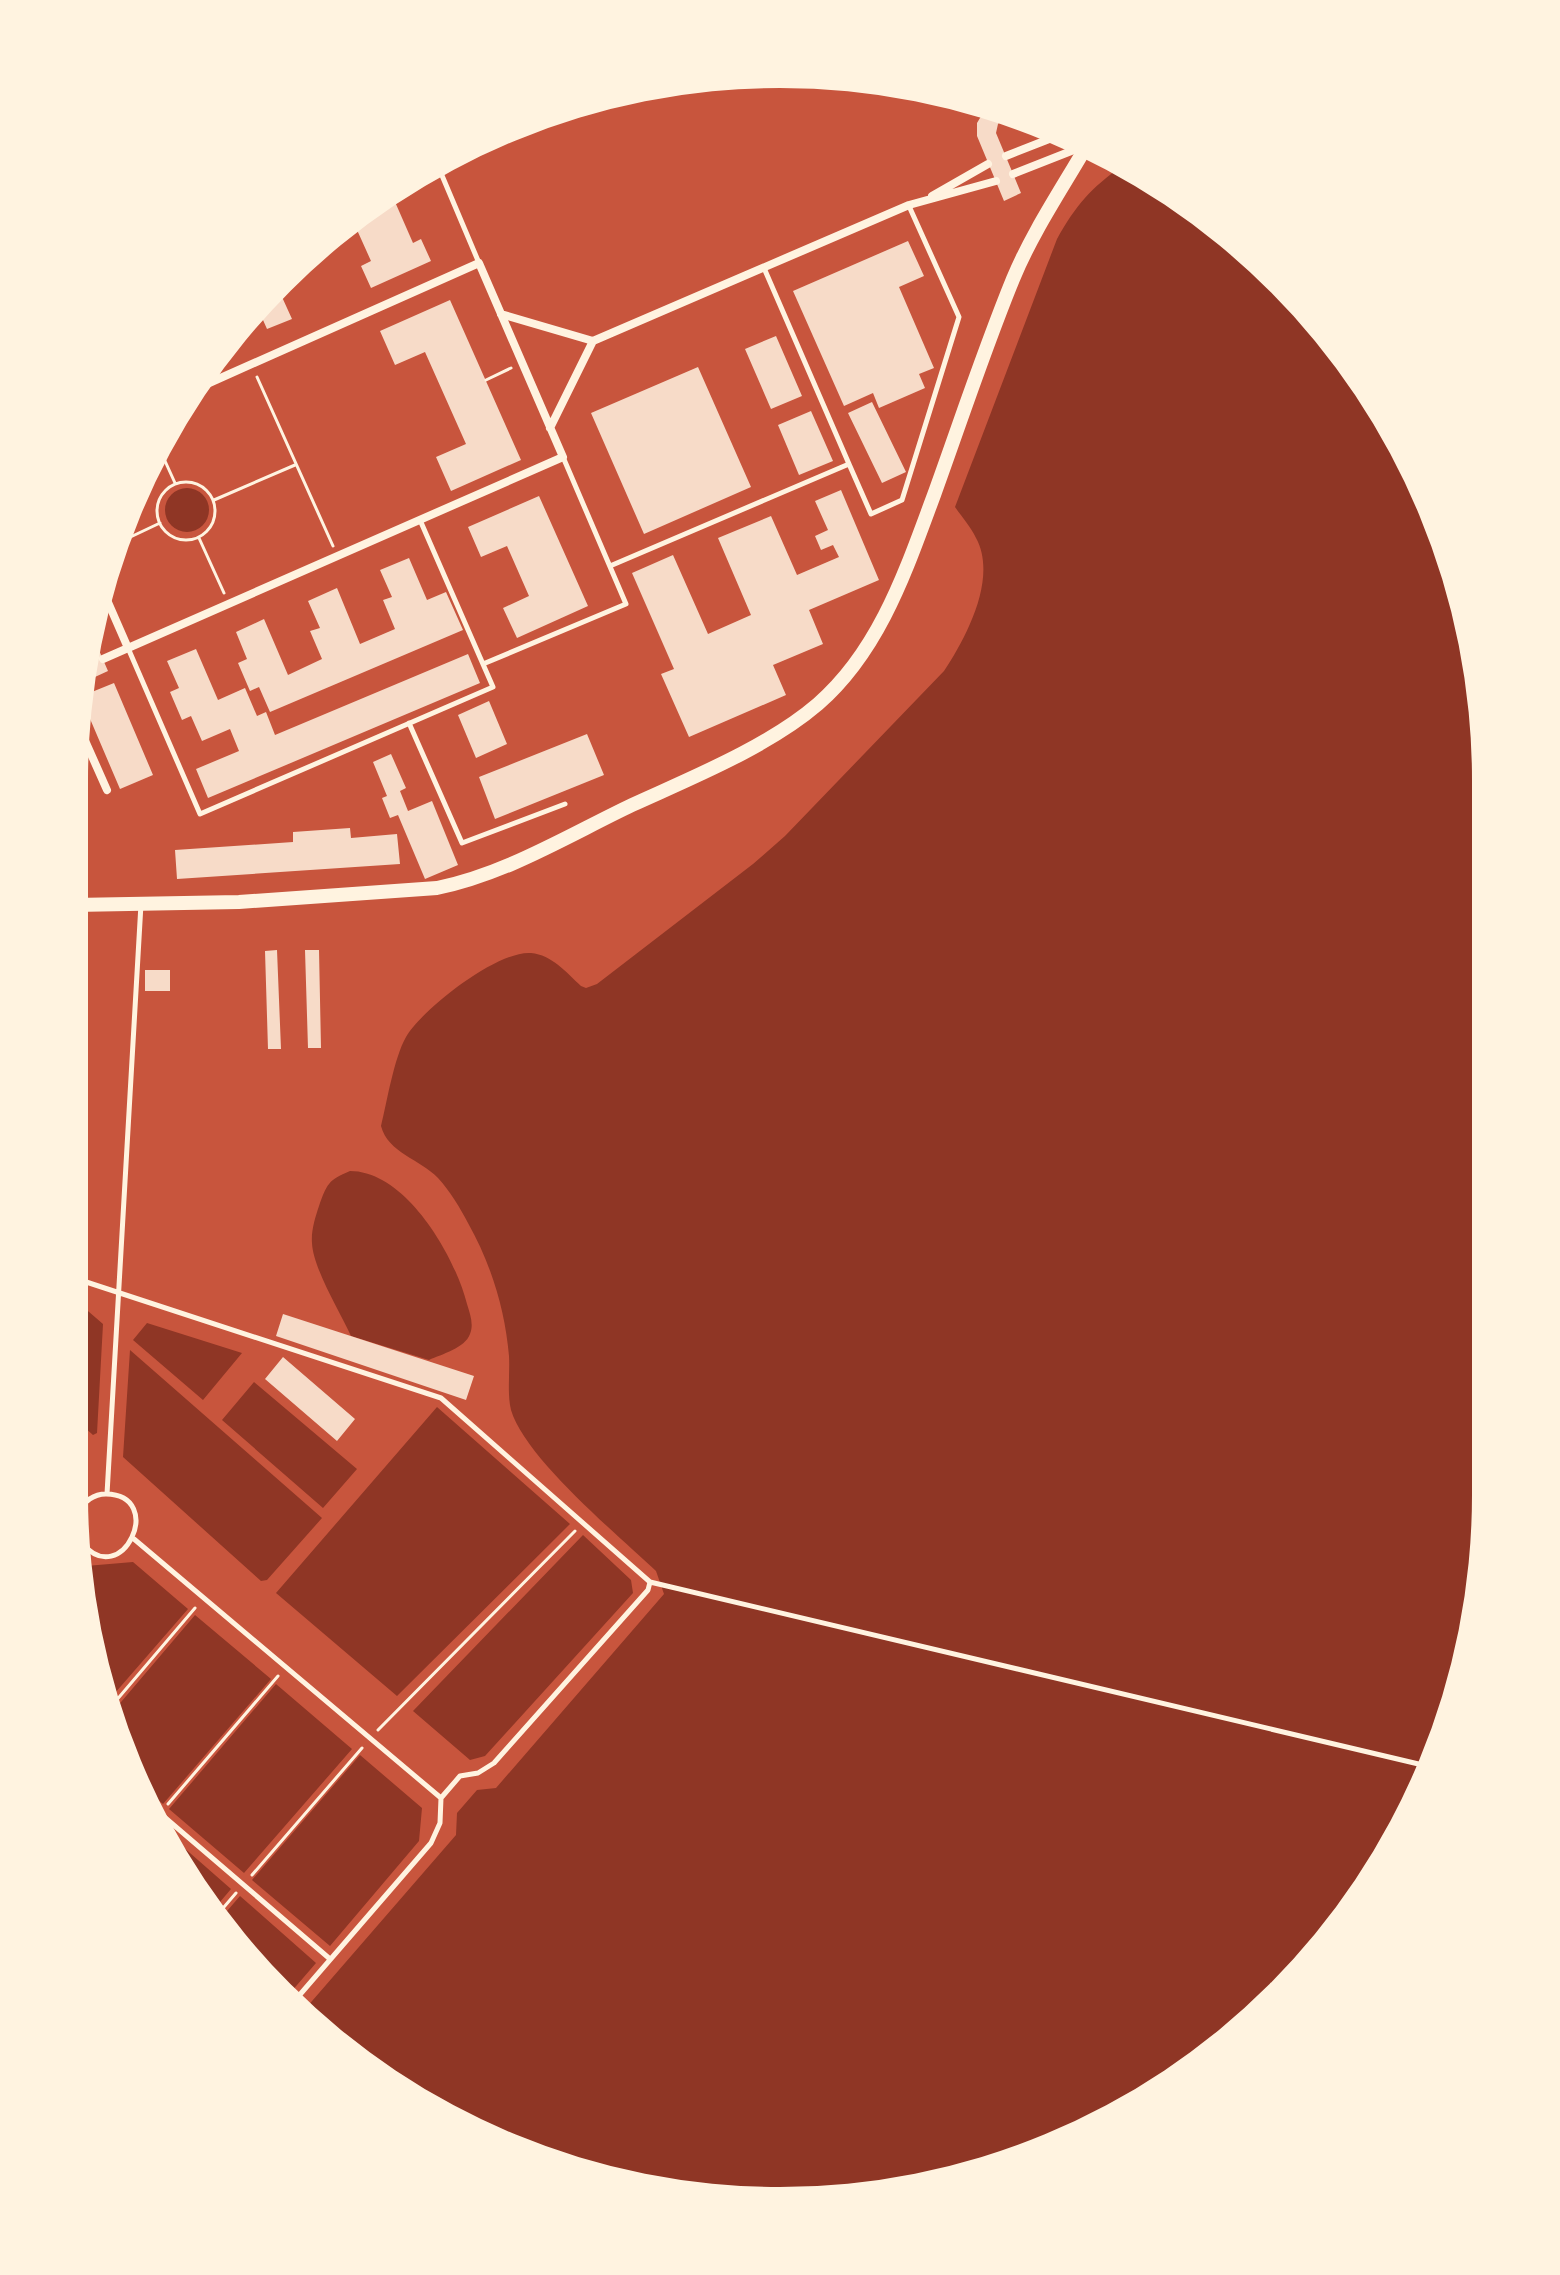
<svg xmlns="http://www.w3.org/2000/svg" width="1560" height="2275" font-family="'Fira Sans Condensed',sans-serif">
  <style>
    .water { fill: #8f3625 }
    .building { fill: #f7dbc8 }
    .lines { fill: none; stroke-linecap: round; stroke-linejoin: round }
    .path { stroke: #fff3e0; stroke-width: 3 }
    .service { stroke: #fff3e0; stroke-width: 5 }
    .minor { stroke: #fff3e0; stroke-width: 8 }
    .tertiary { stroke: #fff3e0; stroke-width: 14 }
  </style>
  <rect width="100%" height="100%" fill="#c8553d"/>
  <path class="water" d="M1122,166L1172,193L1279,280L1367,387L1432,509L1472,642L1486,780V1368L1472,1373L1486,1426V1495L1473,1632L1413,1808L1280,1994L1133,2107L918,2187L733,2199L510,2147L350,2055L306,2008L456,1835L457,1813L477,1790L496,1788L664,1594L656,1571C618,1535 525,1458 511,1410C507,1393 510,1373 509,1356C505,1309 491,1264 468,1223C460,1208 450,1191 438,1178C420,1159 388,1153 381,1126C387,1102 394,1058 406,1037C422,1009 498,950 531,953C552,955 566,972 581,986L586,988L597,984L753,864L785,836L944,671C966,638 998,578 976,538C971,527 962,517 955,507L1057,239C1076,205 1091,188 1122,166Z
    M165 510a22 22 0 1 1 44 0a22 22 0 1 1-44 0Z
    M350,1171C406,1171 455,1256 467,1304C470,1314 474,1324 470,1334C465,1348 442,1354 429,1360L351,1336C340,1312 313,1268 312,1243C311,1231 315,1218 319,1206C327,1184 328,1180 350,1171Z
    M74,1299L103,1324L97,1433L93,1435L74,1418Z
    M147,1323L242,1353L203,1400L133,1340Z
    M130,1350L322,1518L267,1580L261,1581L123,1457Z
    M254,1382L357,1469L323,1508L222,1420Z
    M437,1407L570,1524L397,1696L276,1593Z
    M583,1535L631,1580L633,1593L485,1756L470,1760L413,1711Z
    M133,1562L188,1609L108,1701L86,1566Z
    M195,1615L271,1679L163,1804L144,1788L110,1715Z
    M276,1684L352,1749L244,1873L169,1809Z
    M360,1755L422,1808L419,1841L330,1946L252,1880Z
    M166,1832L231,1889L214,1909L193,1888Z
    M240,1896L316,1963L291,1992L221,1918Z"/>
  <path class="building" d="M986,108L1006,114L998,124L996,133L1021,193L1004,201L977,136V123Z
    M398,187L400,191L392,195L413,243L421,239L431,261L371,288L361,266L371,261L353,221Z
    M908,241L924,276L899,287L934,368L919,374L925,388L879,408L873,393L844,406L793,291Z
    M277,286L292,319L267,329L259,311Z
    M450,300L521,460L451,491L436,457L466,444L425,352L395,365L380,331Z
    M776,336L802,396L771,409L745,349Z
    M698,367L751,487L644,534L591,413Z
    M872,402L906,472L882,483L848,413Z
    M811,411L833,461L799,475L778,425Z
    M841,490L879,580L809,610L823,644L773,665L786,695L689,737L661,674L674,669L632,573L673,555L708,634L751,615L718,538L771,516L797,575L839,557L833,545L821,550L815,536L828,530L815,501Z
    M539,496L588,606L517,638L503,608L529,596L507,546L481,557L468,527Z
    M409,558L427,600L446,592L463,630L270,712L259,687L250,691L238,663L247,659L236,632L264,619L288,675L322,659L310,631L320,628L308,601L337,588L360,644L395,629L383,600L392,597L380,570Z
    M98,648L108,671L84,682L87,653Z
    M196,649L218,700L245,688L257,716L266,712L275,735L468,654L480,683L208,798L196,769L239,751L230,729L202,741L191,716L182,720L170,692L179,688L167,661Z
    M114,683L153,775L120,789L82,700V696Z
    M489,701L507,744L476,758L458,715Z
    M587,734L604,775L495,819L479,777Z
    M391,754L406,788L400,791L408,811L432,801L458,865L425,879L398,815L390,818L382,798L387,796L373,762Z
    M350,828L351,838L397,834L400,864L177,879L175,850L293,842V832Z
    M277,950L281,1049H268L265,951Z
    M305,950H319L321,1048H308Z
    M145,970H170V991H145Z
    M283,1314L474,1376L466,1400L276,1336Z
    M283,1357L355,1419L337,1441L265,1379Z"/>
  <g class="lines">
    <path class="path" d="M257,377L333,546
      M486,380L511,368
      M160,450L175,483
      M157 511a29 29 0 1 1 58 0a29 29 0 1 1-58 0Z
      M214,500L295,465
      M199,538L224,593
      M122,541L160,523
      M109,1709L195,1608
      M378,1730L575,1531
      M168,1804L278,1676
      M252,1875L362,1748
      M218,1914L236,1893"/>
    <path class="service" d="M438,166L479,263
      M849,464L871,514L902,500L959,317L909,206
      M610,566L849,464L764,268
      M128,648L200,814L493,687L420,520
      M483,664L626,604L563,457
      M409,723L462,843L565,804
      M74,1278L441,1398L650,1582L1427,1766
      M74,1488L88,1500
      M107,1494L141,904
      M77,1514C83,1503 92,1494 106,1494C167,1495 122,1592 82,1543
      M134,1539L441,1798
      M155,1809L330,1959
      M297,1998L431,1843L440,1823L441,1798L460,1776L478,1773L494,1763L648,1590L650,1582"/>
    <path class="minor" d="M1006,156L1062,134
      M1013,174L1084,146
      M932,196L988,164
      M501,314L593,341L909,205L996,181
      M550,428L593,341
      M104,593L128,648
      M103,659L563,457L479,263L207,384
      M79,727L107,790"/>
    <path class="tertiary" d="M74,905L239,902L437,888C506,874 569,835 632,805C691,778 768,747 818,704C880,650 906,570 934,495C960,423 984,350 1013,279C1032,233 1061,190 1086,147"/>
  </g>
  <path d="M0 0H1560V2275H0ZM780 88H780A692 692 0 0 1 1472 780V1495A692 692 0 0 1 780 2187H780A692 692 0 0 1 88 1495V780A692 692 0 0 1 780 88Z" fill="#fff3e0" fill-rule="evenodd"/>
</svg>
